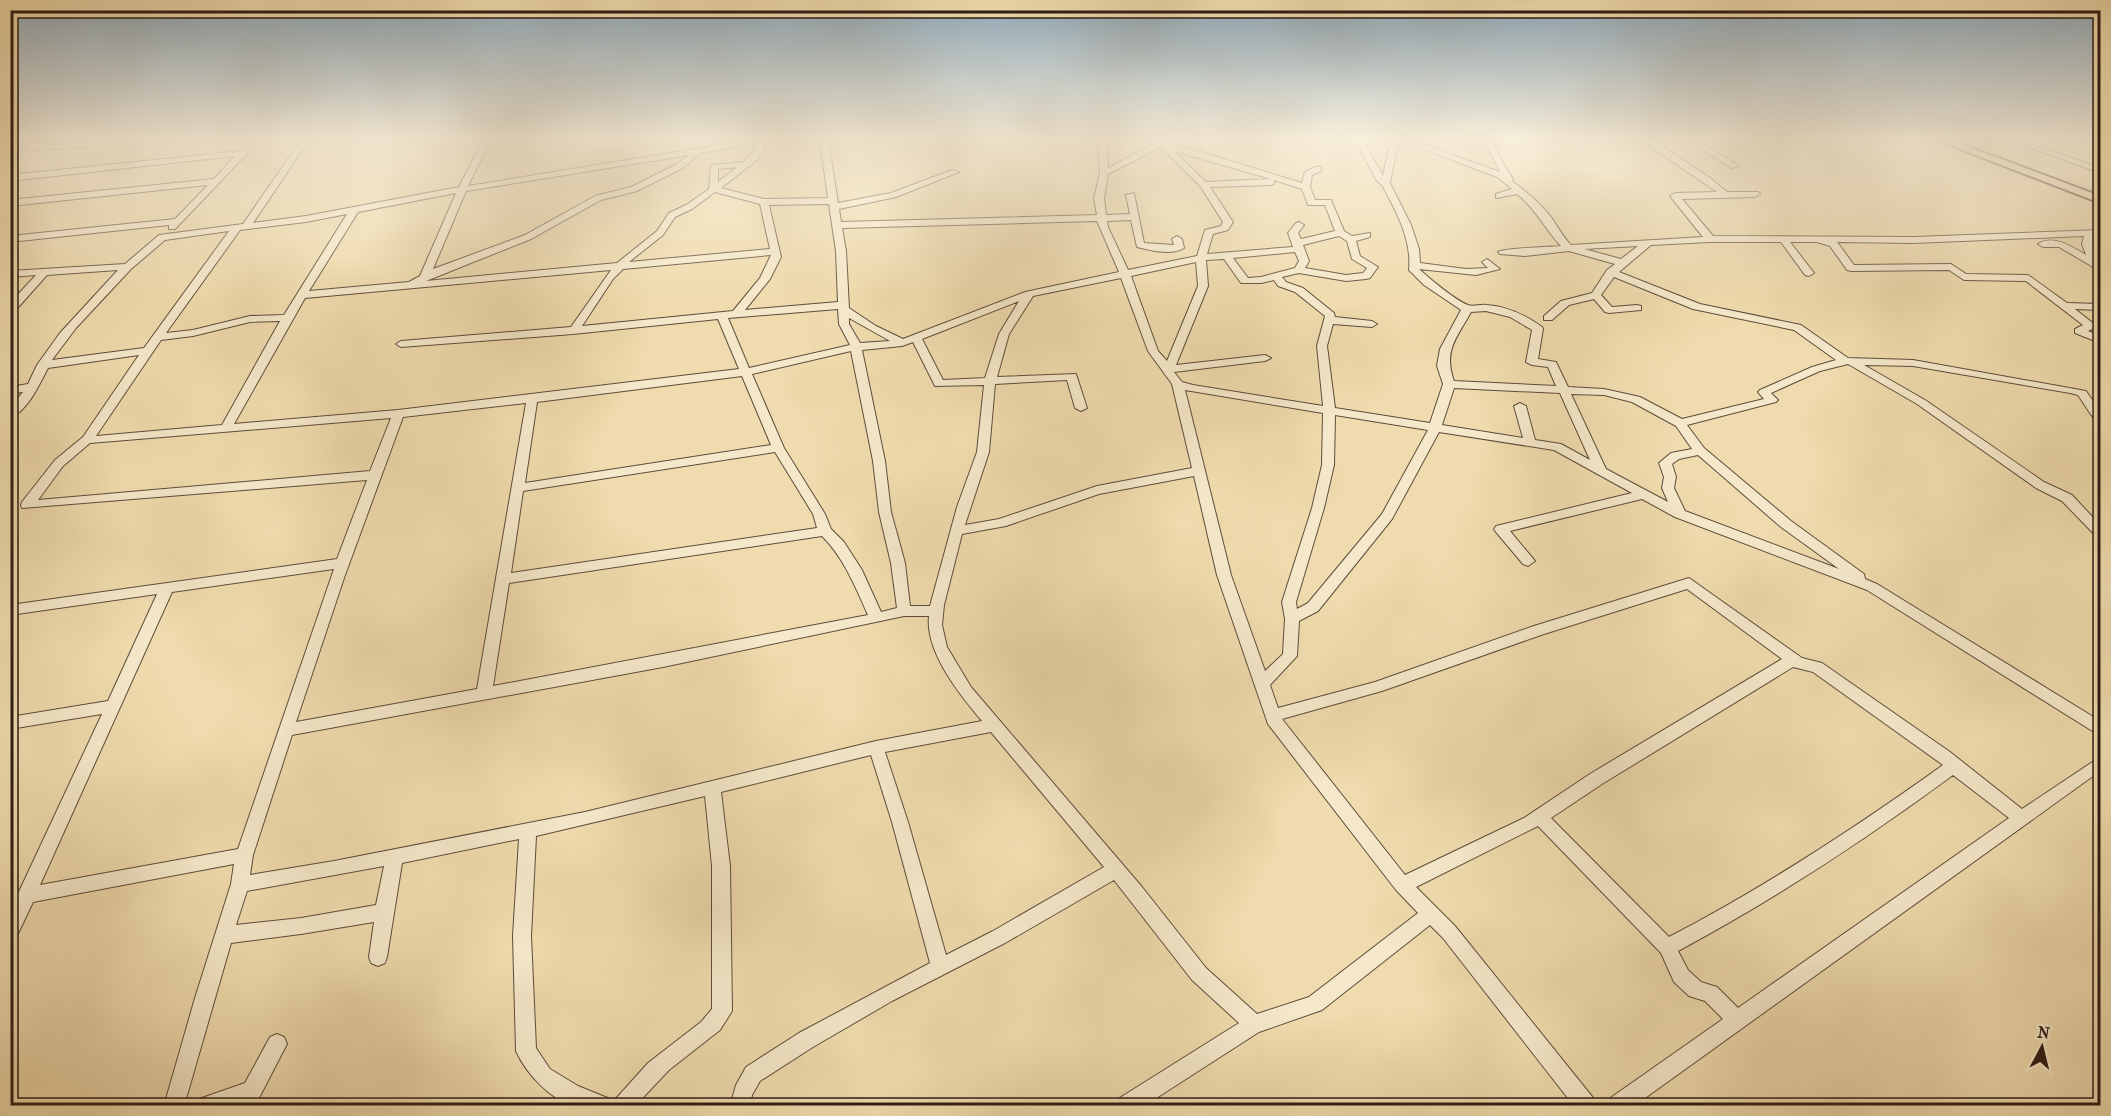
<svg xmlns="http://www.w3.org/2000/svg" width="2111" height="1116" font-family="'IM FELL French Canon',serif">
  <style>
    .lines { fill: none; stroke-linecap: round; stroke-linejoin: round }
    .minor-casing { stroke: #5e4c3b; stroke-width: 2 }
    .major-casing { stroke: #2d1c15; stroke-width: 4 }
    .minor { fill: #f5e8ca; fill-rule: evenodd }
    .major { fill: #efdbad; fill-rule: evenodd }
  </style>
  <rect width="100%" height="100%" fill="#efdbad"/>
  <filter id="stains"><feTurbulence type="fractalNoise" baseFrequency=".00333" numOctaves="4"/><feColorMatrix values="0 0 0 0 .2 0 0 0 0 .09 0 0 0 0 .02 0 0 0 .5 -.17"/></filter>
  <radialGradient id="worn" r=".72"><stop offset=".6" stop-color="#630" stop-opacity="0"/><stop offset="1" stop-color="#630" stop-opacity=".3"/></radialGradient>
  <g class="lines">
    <g class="minor-casing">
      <path id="minor" d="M132,140H177L173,143L10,151V145Z
        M252,140H260L175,229H169V225L10,242V236L175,219L208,185L10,206V200L214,179L235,156L10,181V175L241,151Z
        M301,140H309L253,223L306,216L459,187L483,140H543L539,143L488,145L468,186L750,140H766L762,142L765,148L756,161L721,188L764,199L828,198L820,140H828L838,203L891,193L952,170L959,172L896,197L839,209L841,222L1097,215L1094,198L1100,173L1098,140H1106L1108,168L1154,144L1144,140L1165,141L1302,183L1305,172L1315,167H1321V171L1312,175L1310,187L1315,200H1331L1344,231L1352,236L1370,233V237L1356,241L1360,256L1378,267L1370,278L1366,279L1346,281L1299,273L1282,277L1286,282L1303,288L1334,313L1335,317L1372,321L1377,324L1372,327L1333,324L1327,346L1335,408L1430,423L1443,384L1437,366L1440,349L1461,310L1424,285L1409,270C1412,239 1396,211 1382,185L1377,181L1355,140H1363L1383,176L1388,152L1394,140H1411L1500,172L1484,140H1492L1498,155L1513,179L1512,181C1526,192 1540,203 1551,217C1558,227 1562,236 1571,245L1703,237L1670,196L1675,193L1717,192L1654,149L1644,140H1653L1710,178L1727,192H1758L1760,194L1755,197L1682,199L1713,236L1914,237L2100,230V236H2093C2091,249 2101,260 2100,271L2059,247H2043L2038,244C2054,234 2072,247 2086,255L2082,244L2084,236L1914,243L1837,242L1854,265L1951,264L1966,274L2028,275L2067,303L2100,304V310L2075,309L2094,324V328L2088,331L2100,336V343L2075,333V329L2083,325L2026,281L1964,280L1949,270L1851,271L1847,270L1830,246L1817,242H1790L1814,273L1809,276L1805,275L1781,242H1710L1651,245L1619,272L1700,304L1801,325L1848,358L1913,360L2086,391L2100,411V422H2096L2078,395L2070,393L1913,366L1864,365L1925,400L2044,482L2072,495L2100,525V536L2095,535L2062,501L2036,488L1917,404L1848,364L1820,371L1771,393L1778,400L1776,402L1687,425L1704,448L1791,521L1864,574L1865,579L1877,584L2100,721V734L2094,732L1867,590L1675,517L1642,499L1510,531L1535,561L1528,566L1523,564L1496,532L1494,529L1496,526L1632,493L1554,450L1439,432L1392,519L1318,611L1299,621L1297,656L1270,685L1278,708L1375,682L1534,626L1689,578L1802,658L1822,663L1950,752L2022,809L2100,757V771L1634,1106H1606L1609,1099L1723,1019L1705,1001L1689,996L1674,982L1661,953L1538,826L1416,887L1455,926L1594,1099L1597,1106H1574L1443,938L1430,925L1322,1010L1259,1032L1144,1106H1115L1118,1099L1239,1023L1192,980L1114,880L1005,943L892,1001L813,1047L760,1081L752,1095L750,1106H730L736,1085L746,1067L799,1033L930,963L892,822L871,755L721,792L730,866L732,1011L720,1030L669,1070L635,1106C616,1106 596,1108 578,1106C552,1103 526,1073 516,1051L513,936L519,839L402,863L387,957L385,963L378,966L371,963L369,957L374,922L301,934L231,943L184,1106H164L195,998L231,884L234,864L33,902L16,938L10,940V911L102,714L10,729V717L108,701L157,594L10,615V605L337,559L367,480L22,508L21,505L22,502L55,460L83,437L139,355L48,368C40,383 28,411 10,418V408L23,392L10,393V387L28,384L37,365L60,333L118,270L47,275L14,312L10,313V303L36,275L10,277V271L125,264L159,235L243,224ZM1402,141L1497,177L1512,189L1496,194V198L1517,194C1536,209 1545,229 1561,246C1550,247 1503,248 1498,252L1500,254L1525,256L1569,251L1615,264L1607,270L1592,293L1561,301L1544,316V320H1552L1569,305L1594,299L1605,312L1609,313L1641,310V306L1637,305L1612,307L1601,295L1614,277L1693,309L1794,330L1836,360L1812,367L1760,390L1758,392L1764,399L1682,419L1640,397L1604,389L1568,387L1556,362L1538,359L1543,329L1542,327C1525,315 1507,306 1486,305C1481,304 1473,307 1468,305C1455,300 1430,279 1419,269L1476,275L1500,269L1487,259L1482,262L1488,268L1466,269L1420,263L1419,249L1411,225L1390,183L1396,152ZM755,144L757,148L744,162L711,165L709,189L686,205L669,213L657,231L617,263L426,281L531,239L601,200L637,191L683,168L700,153ZM1161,147L1201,187L1223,222L1221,226L1205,230L1197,256L1128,270L1108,227L1107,221L1131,220L1137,247C1150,250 1172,256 1184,248L1182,239L1177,236L1172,239L1174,245L1144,243L1134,193L1126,195L1130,214L1106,215L1104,198L1108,174ZM1174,151L1271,179L1206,182ZM689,155L677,164L631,187L595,196L525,235L433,269L466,191ZM737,167L718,182V169ZM1274,180L1302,189L1308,205H1325L1335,231L1301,239L1298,233L1304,225L1299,222L1296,223L1288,233L1293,247L1207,254L1213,234L1228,230L1233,222L1210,187L1271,185L1274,184ZM715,192L760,204L770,249L629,262L663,235L675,217L692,209ZM456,193L420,276L409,282L309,291L358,212ZM829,204L836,251L838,302L745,310L770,279L781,257L769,205ZM347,214L284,315L250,316L193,330L166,333L240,230L306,222ZM1097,221L1119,272L1025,292L903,339L876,326L849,308L846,251L842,228ZM229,231L144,348L52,360L76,328L131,269L165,240ZM1339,236L1347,241L1352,259L1367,268L1363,273L1346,275L1305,268L1309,261L1303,245ZM1638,246L1621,259L1584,249ZM1295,252L1299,261L1295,268L1261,277L1248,278L1233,258ZM771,255L760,278L733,311L582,326L613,279L623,269ZM1224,259L1241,283H1261L1274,280L1278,286L1295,292L1325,316L1317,346L1323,406L1193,385L1182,382L1174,372L1265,361L1271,358L1265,355L1176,365L1208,286L1206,260ZM1196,262L1198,286L1167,361L1158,351L1131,276ZM611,270L571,327L401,341L396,344L401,347L573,334L718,319L739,369L398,410L234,424L305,298ZM1121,278L1148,351L1172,384L1192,468L1097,486L999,519L965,525L989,452L995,384L1067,380L1075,408L1081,411L1087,408L1076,374L997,377L1009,334L1033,296ZM1019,301L999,334L985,378L943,380L922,339ZM838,309L839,324L850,345L749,368L728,318ZM1486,311L1510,317L1532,330L1526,362L1532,365L1548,367L1556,386L1454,381C1443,350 1457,338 1471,312ZM849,318L890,341L860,343L849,324ZM280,321L222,425L96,436L161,340L193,336L250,322ZM913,342L935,386L984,385L977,452L957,507L930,606H910L905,563L891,512L885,461L862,350L902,346ZM851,351L873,461L879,512L891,563L897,608L881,612L862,570L844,542L831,529L825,514L784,448L752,374ZM742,376L771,445L525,483L537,402ZM1454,388L1560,393L1590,460L1561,444L1535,440L1526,406L1520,403L1514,406L1523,438L1442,425ZM1185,390L1323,413L1322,465L1312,508L1282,602L1285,619L1283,654L1265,671L1231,575ZM1571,394L1604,395L1632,402L1676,426L1692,449L1671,453L1659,463L1664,477L1662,488L1668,502L1606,469ZM526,403L477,689L296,722L344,578L403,417ZM1335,415L1428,430L1382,514L1308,603L1297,609L1296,602L1324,508L1334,465ZM391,418L370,471L38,500L63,466L90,443ZM775,452L813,514L817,528L511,573L523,491ZM1698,455L1781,527L1839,569L1685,511L1674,488L1676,477L1672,464L1679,459ZM1194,476L1217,575L1268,724L1396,890L1418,913L1309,997L1257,1014L1206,968L1142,887L971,687L947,647L942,625L944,605L962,534L1006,526L1099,494ZM822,536C844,558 855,586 868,615L493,686L509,583ZM334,569L238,849L40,885L172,592ZM1687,589L1782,659L1590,774L1524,818L1405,875L1282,719L1382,691L1544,634ZM904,616H929C925,652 960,695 982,721L876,741L585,812L334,861L250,875L253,855L292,735L663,667ZM1793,667L1813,672L1943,765C1855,828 1765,887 1669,937L1551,818L1602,784ZM991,732L1104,867L993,931L946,955L908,822L885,752ZM1953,775L2009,818L1738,1008L1717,987L1701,982L1688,970L1678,951C1775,899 1865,840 1953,775ZM705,796L712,866V1009L701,1022L648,1063L612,1103L610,1099L578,1086L550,1069L536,1048L531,936L536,836ZM384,866L376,905L301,918L236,925L247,891Z
        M1687,140H1696L1739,166L1732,168Z
        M2009,140H2020L2100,168V173Z
        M277,1034L284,1037L287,1044L259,1098L238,1106H196L199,1099L245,1083L270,1037Z"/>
    </g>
    <g class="major-casing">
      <path id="major" d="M1937,140H1950L2100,196V203Z"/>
    </g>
    <use href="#minor" class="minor"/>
    <use href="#major" class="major"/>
  </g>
  <linearGradient id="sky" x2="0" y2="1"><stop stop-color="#90aabc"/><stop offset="0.47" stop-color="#f8efda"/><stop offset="1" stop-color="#f8efda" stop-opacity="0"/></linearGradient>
  <rect width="2111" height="296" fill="url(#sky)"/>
  <rect width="2111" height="1116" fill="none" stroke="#efdbad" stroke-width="36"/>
  <rect x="12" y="12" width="2087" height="1092" fill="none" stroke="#2d1c15" stroke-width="3"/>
  <rect x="18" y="18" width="2075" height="1080" fill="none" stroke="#2d1c15" stroke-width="1.5"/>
  <g transform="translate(2042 1047) rotate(7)" stroke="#f5e8ca" stroke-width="4.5" paint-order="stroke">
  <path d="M0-4.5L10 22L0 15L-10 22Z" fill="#2d1c15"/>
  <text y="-9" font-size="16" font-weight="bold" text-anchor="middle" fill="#2d1c15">N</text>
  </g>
  <rect width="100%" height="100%" filter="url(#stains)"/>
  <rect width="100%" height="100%" fill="url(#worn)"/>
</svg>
